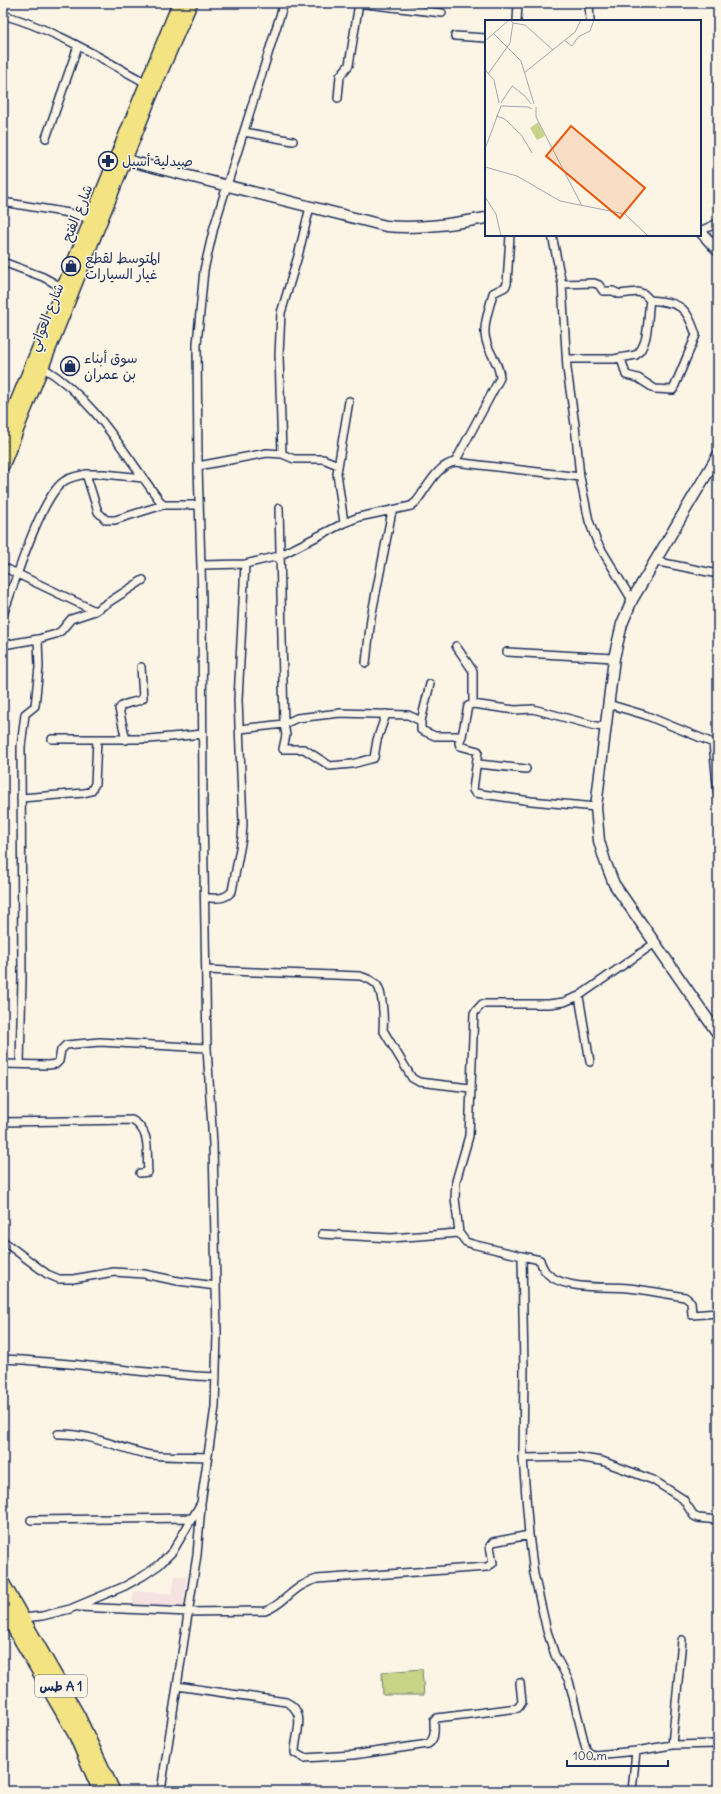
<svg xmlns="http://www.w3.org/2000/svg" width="721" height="1794" font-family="Delius,'Playpen Sans Arabic',sans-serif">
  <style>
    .built { fill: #f5e2e1 }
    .green { fill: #c7d386; stroke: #718172 }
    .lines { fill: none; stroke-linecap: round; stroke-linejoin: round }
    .street-casing { stroke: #1b2f5e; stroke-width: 10 }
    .secondary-casing { stroke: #1b2f5e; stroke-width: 13 }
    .primary-casing { stroke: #1b2f5e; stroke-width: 15 }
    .highway-casing { stroke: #1b2f5e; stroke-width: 16 }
    .street { stroke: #fcf5e5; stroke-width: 7 }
    .secondary { stroke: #fcf5e5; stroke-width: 10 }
    .primary { stroke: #f4e382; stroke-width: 12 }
    .highway { stroke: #f4e382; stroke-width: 13 }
    .labels { text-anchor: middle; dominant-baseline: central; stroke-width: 3; stroke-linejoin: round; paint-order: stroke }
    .shield { fill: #fcf5e5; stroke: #5e6a86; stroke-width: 1 }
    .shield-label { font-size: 13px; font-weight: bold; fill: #1b2f5e }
    .poi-label { font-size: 14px; fill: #1b2f5e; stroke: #fcf5e5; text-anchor: start }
    .street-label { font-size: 14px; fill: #1b2f5e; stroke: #fcf5e5 }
    .inset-road { fill: none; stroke: #a2a6af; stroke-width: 1 }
    .view { fill: #e8590c; fill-opacity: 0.15; stroke: #e8590c; stroke-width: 2 }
    .inset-edge { fill: none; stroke: #1b2f5e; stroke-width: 2 }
  </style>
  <rect width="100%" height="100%" fill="#fcf5e5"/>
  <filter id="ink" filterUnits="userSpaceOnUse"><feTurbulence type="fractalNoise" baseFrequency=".025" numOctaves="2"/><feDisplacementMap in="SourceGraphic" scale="8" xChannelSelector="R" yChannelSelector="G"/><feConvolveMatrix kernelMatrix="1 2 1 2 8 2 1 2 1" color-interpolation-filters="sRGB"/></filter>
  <g filter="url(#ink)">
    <path class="built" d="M175,1576L186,1577L184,1608L132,1606L133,1591L172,1594Z"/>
    <path class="green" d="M422,1669L424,1695H383L382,1672Z"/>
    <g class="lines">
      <g class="street-casing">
        <path id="street" d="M357,3L442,13
          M589,3L590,21
          M3,15C54,29 100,58 146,83
          M517,21L518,3
          M455,36L486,38
          M338,98L340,76L349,65L359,3
          M244,132L293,141
          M46,138L78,46
          M3,202L69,213L91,219
          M700,231L718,223
          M552,235L562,284L567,369L575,425L580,477L589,521L597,542L632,600
          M3,262L43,277L65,289
          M562,284L594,283L599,285L603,291H613L619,294L638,292L644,294L650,300C647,317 650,344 636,355L614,359H567
          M621,358L626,375L638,378L655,389L673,390L696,335C686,305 680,303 650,300
          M42,367C95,398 126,457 163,505
          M282,454L279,355L281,313L298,256L310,207
          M455,462L500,378C500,364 489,354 486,340C482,326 490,307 493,293L505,287L507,284L510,235
          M198,466L267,453L282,454L294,459H323L338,465
          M86,474H104L143,478
          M279,508L284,724L286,735L283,749H304L330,766L352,764L374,758L377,740L386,714
          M344,523L337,473L349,401
          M654,561L718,574
          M201,565L245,564L279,556L344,523L359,517L411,506L416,502C427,488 437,465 455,462L580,477
          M3,567L95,611
          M3,615C14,585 40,499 63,482C69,477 78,476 86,474L98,512L106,520H115L163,505H199
          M3,645L38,639L56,634L61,631L71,619L95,611L143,580
          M456,646L473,671V704
          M507,652L614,658
          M366,663L371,618L392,511
          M430,684L421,721V730L435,736H462L459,743L460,746L478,751L473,790L475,793L531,801L596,807
          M608,704L645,715L713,743L718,795
          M240,729L284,724L297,718L340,713L408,715L421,721
          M462,736L468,706L473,704L515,710L533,709L596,726L605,727
          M52,739H149L203,734
          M126,740L119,709C124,701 136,704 143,698L141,667
          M478,764L526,769
          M21,798L84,793L91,791L95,784L97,740
          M205,898C217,898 225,900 232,891L242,838L243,823L238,700L245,564
          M206,970L360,976C367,978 372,980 377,985C383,993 384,1020 383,1030L412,1078L419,1082L470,1088
          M579,996L590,1062
          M3,1064L48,1065L56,1064L59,1061L61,1050L66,1045L100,1042L207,1048
          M20,1064L22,978L21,747L25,714L35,706L39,667L38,639
          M3,1122L132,1120C152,1132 146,1151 148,1172L140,1173
          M322,1234L391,1238L459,1233
          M3,1241L47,1274L59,1279H73L114,1272L144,1274L178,1281L216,1286
          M522,1256L540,1260C541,1264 543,1268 545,1271C561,1291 605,1286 628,1288C647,1290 666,1294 685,1297L691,1302L692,1315L718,1313
          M3,1359C74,1362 144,1374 216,1377
          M58,1434C87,1433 114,1446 142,1453C163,1459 186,1455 207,1457
          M523,1458L576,1457L602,1461L653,1480L683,1499L694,1516L698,1518L718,1520
          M31,1520L193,1518
          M79,1607L188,1612L265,1611C284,1605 293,1585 317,1579L487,1567L493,1563L490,1546L493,1542L529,1535
          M23,1618L42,1616L70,1609L125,1586L143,1576L159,1565L173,1551L201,1503L215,1407L217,1333L213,1144L207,1048L203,810L202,600L198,466L197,344L204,270L214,227L284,3
          M177,1686L286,1702C308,1712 295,1734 295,1753L304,1758L353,1755L428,1744C436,1739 434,1729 434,1721L437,1718L518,1708L522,1702L520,1683
          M672,1745L682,1640
          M636,1751L672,1745L718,1744
          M161,1791L197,1555L201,1506
          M632,1791L636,1751L595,1755L589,1753L586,1749L569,1681L555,1655L547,1631L534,1574L529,1535L523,1458L524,1369L522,1256L472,1244L466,1242L459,1233L455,1198L456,1181L469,1136L474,1013L482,1004H549L564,1002L579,996L655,943"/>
      </g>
      <g class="secondary-casing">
        <path id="secondary" d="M118,158L386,226C420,229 452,224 486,218
          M700,231L718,251
          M718,455L632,600L622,624L614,658L596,807L599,841L605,861L614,884L718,1034"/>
      </g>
      <g class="primary-casing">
        <path id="primary" d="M3,435L179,3
          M3,465L154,88L191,3"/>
      </g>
      <g class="highway-casing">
        <path id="highway" d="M3,1584L78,1716L113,1791
          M3,1609L75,1734L100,1791"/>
      </g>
      <use href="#street" class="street"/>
      <use href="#secondary" class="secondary"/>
      <use href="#primary" class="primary"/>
      <use href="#highway" class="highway"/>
    </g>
  </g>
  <defs>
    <g id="pharmacy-ring" transform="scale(1)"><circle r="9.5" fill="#fcf5e5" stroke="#1b2f5e" stroke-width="1.5"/><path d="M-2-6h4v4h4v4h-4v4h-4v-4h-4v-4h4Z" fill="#1b2f5e"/></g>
    <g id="shop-ring" transform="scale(1)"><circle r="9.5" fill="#fcf5e5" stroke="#1b2f5e" stroke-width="1.5"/><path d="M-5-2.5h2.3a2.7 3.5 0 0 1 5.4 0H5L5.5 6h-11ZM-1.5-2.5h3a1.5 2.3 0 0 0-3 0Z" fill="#1b2f5e"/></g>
  </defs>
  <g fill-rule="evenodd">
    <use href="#pharmacy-ring" x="108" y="161"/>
    <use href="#shop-ring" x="71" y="266"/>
    <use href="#shop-ring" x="70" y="366"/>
  </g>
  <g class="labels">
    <rect class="shield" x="35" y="1675" width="52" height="22" rx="3"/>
    <g class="shield-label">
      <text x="61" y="1686">طس A 1</text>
    </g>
    <g class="poi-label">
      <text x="122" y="161">صيدلية أسيل</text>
      <text x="85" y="258">المتوسط لقطع<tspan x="85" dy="16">غيار السيارات</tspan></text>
      <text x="84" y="358">سوق أبناء<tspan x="84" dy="16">بن عمران</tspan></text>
    </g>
    <g class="street-label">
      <text transform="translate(77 213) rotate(-68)">شارع الفتح</text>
      <text transform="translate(46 317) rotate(-68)">شارع العواتي</text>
    </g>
  </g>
  <g transform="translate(485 20)">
    <rect width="216" height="216" fill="#fcf5e5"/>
    <path d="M53,102L60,116L52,120L45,108Z" fill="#c7d386"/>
    <path class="inset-road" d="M28,3L40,5L68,30M8,13L36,41L49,84M0,21L24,0M80,21L87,26L93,17L105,11L109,0M0,50L9,60L14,83M39,53L90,12L96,0M3,54L25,23L28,3L25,0M16,83L27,66L40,76L46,84M16,86L43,87L47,89M51,87V97L97,186M11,96L20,99L37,116L47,133M0,129L16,86M0,147L32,156L75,181L140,194L163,216M0,177L11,194L16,216"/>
    <path class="view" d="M86,106L160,168L135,198L61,136Z"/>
    <rect width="216" height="216" class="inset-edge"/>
  </g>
  <rect width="721" height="1794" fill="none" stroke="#fcf5e5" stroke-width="16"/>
  <rect x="8" y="8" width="705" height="1778" fill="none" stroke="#1b2f5e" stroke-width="1.5" filter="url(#ink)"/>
  <path d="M567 1760v6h101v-6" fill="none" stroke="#1b2f5e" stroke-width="2"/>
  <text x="573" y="1760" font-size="12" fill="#1b2f5e" stroke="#fcf5e5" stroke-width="3" paint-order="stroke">100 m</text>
</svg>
